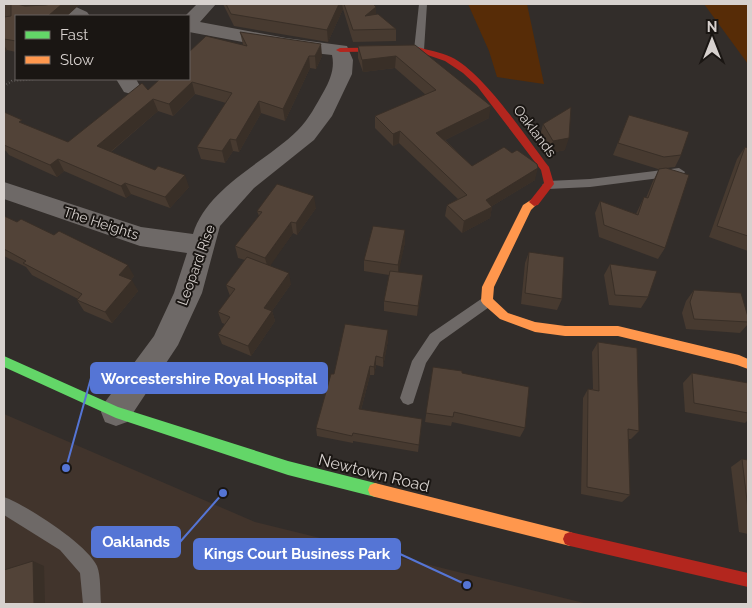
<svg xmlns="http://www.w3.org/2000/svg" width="752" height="608" font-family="Raleway,sans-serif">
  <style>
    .built { fill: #41342c }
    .green { fill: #572c07 }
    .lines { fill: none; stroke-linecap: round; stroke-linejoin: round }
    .path { stroke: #6e6a68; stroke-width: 2.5; stroke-dasharray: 0.5 2.5; stroke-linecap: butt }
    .lane { fill: #6e6967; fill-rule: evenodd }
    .street { fill: #6e6967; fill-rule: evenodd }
    .fast { fill: #63d668; fill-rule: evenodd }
    .slow { fill: #ff974d; fill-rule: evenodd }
    .jam { fill: #b3261e; fill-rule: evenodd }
    .wall { fill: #473a30 }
    .shaded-wall { fill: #392f27 }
    .building { fill: #524338; stroke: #392f27 }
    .labels { text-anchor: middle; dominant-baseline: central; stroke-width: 4; stroke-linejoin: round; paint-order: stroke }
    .street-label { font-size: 14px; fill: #d7d1ce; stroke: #1a1613 }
    .near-street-label { font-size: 16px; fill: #d7d1ce; stroke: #1a1613 }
    .leader { fill: none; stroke: #5575d5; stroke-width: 2 }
    .callout-dot { fill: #5575d5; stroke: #1a1613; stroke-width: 2 }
    .callout { fill: #5575d5; stroke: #5575d5; stroke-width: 2 }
    .callout-label { font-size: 15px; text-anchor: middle; font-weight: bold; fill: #fff }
  </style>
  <rect width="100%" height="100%" fill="#322d2a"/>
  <path class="built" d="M4,414L255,522L588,604H4Z"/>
  <path class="green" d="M468,4H527L544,84L497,77L489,51Z
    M704,4H748V64Z"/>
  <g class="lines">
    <path class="path" d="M4,86L12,81L35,79"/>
    <path class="lane" d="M419,4H427L424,50L419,53L414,50Z
      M679,168L685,172L683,175L590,187L548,189L542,185L548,181L590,179Z
      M487,295L492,297L494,301L492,305L440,342L426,363L413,403L408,405L403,403L400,398L412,361L430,334Z
      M4,497C26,505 87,544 97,566C101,576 100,593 101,604H83L80,573L60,550L4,515Z"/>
    <path class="street" d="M57,4H75L76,7L87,12L90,16H67L62,14Z
      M197,4H216L200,22L286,38L347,46L353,60L352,74L332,116L314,140L254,188L220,226L202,293L178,345L127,422L116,426L105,422L101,412L105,402L154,336L174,293L187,253L140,246L4,199V182L141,227L193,234C207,187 266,162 298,130C309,119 316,105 324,91C330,80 335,68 332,55L286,50L189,32V16H185Z
      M116,79H136L141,88L138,92L131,94L124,92Z"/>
    <path class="fast" d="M4,356L118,407L288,461L375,483L380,485L382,490L380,495L375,497L288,475L116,418L4,367Z"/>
    <path class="slow" d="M534,198L539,202L531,210L494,287L493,299L508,313L535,322L565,326H618L739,355L748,359V369L737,365L618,336H565L535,332L500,319L483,304L481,301L482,287L523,205Z
      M375,483L570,532L575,534L577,539L575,544L570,546L375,497L370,495L368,490L370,485Z"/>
    <path class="jam" d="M417,47C428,50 440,52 451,57C484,73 525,136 549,167L554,184L538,205L534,206L529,202L544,183L541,170L477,86L463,73L445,61L416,51L340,52L336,50L340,48Z
      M570,532L748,573V587L570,546L565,544L563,539L565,534Z"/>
  </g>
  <path class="wall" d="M4,4H45L40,6L80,4L67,16H16V52L7,50L4,53Z
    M223,4H373L376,15L396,29V41L353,42L343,9L328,42L234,26Z
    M240,32L322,56L316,69L310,68L285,121L261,113L239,152L233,151L225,163L201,159L197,147L226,103L195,94L173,116L158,111L111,152L189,187L170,208L131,194L126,198L64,171L57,177L9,155L6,151L4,150V112L25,125L68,142L148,90L243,45Z
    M415,45L489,118L445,140L472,166L535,180L492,206L490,218L462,233L445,216L447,205L458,199L399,143L393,146L375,128V116L426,95L395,68L363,72L358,58V46Z
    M629,115L681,155L675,167L658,169L613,155Z
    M543,124L565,150L550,153L540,136Z
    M745,147L748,148V251L709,237L737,159Z
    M659,169L665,248L658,259L599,237L595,213L600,201L636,214L644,197L646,198L653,181Z
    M316,208L297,235L293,233L270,265L291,284L272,311L275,321L251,356L222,344L218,334L225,324L222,323L218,312L230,296L226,285L245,260L238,258L235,246L259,216L257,211Z
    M4,216L134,276L131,280L138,291L112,323L84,311L77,300L78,299L32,275L26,267L4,256Z
    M405,230V242L398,272L422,286L417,316L384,311V301L389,275L364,271V260Z
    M529,252L562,299L557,310L521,304L525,263Z
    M610,264L648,297L641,308L609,305L604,275Z
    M694,290L748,317V324L740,333L686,329L682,313L686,301Z
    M388,340L383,367L376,365L374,375H370L361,410L422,419L418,452L353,441V443L317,436L316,428L334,374Z
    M598,342L639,431L631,439H629L630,495L622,502L581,494L583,398L588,389H593L592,352Z
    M433,367L462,373L525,428L520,437L452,422L451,426L425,422Z
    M692,373L748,383V420L745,423L685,412L683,383Z
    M742,459L748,460V534L739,532L731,467Z"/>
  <path class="shaded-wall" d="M17,4H45L27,10Z
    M62,4H80L67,16H48Z
    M339,4H342L343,9L328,42L327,30Z
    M376,7V19L365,16Z
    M321,44L322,56L316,69L315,56Z
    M4,45L7,50L4,53Z
    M309,56L310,68L285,121L283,109Z
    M396,56L395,68L363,72L362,60Z
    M192,82L195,94L173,116L169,104Z
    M153,99L158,111L103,158L97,146Z
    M259,101L261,113L239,152L236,140Z
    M491,106L489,118L435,145L436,133Z
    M400,131L399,143L393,146V134Z
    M569,138L565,150L550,153L553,141Z
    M230,139L233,151L225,163L222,151Z
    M58,159L64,171L57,177L50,165Z
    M538,168L535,180L487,209L492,207L490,218L462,233L464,221L486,200Z
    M185,175L189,187L170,208L165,197Z
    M125,183L131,194L126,198L121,186Z
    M314,196L316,208L297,235L296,223Z
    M291,222L293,233L268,269L265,258Z
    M405,230V242L398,276V265Z
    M128,265L134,276L126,286L119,275Z
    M289,273L291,284L272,311L275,321L251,356L248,346L264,308Z
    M423,275L422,286L417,316L418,306Z
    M132,280L138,291L112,323L105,312Z
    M388,330V340L383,367V358Z
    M376,356V365L374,375V367Z
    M370,366V375L359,417V409Z
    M33,561L44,566L45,604H34Z"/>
  <path class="building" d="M11,4H17L25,6L46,5L51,4H62L48,16H16V41L4,39V17L11,16Z
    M226,4H339L327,30L231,14Z
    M344,4H373L376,7L365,16L378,14L396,29L353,30Z
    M240,32L321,44L315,56H309L283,109L259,101L236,140L230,139L222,151L197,147L232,93L192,82L169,104L153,99L97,146L155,170L158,166L185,175L165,197L125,183L121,186L58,159L50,165L4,145V112L22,120L19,122L68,142L142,83L148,90L160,79H189V52L206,36L247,46Z
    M415,45L491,106L436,133L472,166L504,147L512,153L517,150L537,164L538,168L486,200L492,207L464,221L447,205L467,195L400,131L393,134L375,116L436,90L396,56L362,60L358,46Z
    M571,107L569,138L553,141L543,124Z
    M629,115L689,132L681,155L664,157L618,143Z
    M745,147L748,148V236L717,226Z
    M666,168L689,175L665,248L604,225L600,201L638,215L644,197L648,198L659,169Z
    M277,184L314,196L296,223L291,222L265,258L235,246L262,212L257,211Z
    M4,216L17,222L21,219L54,235L59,231L128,265L119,275L132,280L105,312L77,300L82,294L23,263L26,261L4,249Z
    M373,226L405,230L398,265L364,260Z
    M529,252L564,257L562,299L525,293Z
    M247,257L289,273L264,308L272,311L248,346L218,334L230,317L218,312L235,289L226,285Z
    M610,264L657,271L648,297L615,295Z
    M390,271L423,275L418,306L384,301Z
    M694,290L741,293L748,317V322L694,319L690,302Z
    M345,324L388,330L383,358L376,356L374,367L370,366L359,409L422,419L419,445L353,433L352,436L316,428L331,374H334Z
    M598,342L637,348L639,431L628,429L630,495L587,487L588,389L599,391Z
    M433,367L462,371V373L529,387L525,428L454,412L453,417L426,413Z
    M692,373L748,383V413L694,403Z
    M742,459L748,460V509Z
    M33,561L34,604H4V570Z"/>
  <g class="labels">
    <g class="street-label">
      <text transform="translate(535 131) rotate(53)">Oaklands</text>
      <text transform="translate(101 223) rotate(18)">The Heights</text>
      <text transform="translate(196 265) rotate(-70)">Leopard Rise</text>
    </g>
    <g class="near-street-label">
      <text transform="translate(374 473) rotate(14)">Newtown Road</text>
    </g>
  </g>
  <path class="leader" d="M66 468L91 378M223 493L180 542M467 585L400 554"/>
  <g class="callout-dot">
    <circle cx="66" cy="468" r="5"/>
    <circle cx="223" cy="493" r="5"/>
    <circle cx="467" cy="585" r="5"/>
  </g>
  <g class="callout">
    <rect x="91" y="363" width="236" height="30" rx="5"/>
    <rect x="92" y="527" width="88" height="30" rx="5"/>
    <rect x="194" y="539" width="206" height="30" rx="5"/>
  </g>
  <g class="callout-label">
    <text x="209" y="384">Worcestershire Royal Hospital</text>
    <text x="136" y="547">Oaklands</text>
    <text x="297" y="559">Kings Court Business Park</text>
  </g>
  <rect width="752" height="608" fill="none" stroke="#d7d1ce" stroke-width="10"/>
  <rect x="15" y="15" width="175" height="65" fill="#1a1613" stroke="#66615e"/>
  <rect x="25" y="31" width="25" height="8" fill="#63d668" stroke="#66615e"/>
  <text x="60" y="40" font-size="15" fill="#d7d1ce">Fast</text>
  <rect x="25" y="56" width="25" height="8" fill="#ff974d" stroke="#66615e"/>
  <text x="60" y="65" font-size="15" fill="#d7d1ce">Slow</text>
  <g transform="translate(712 40)" stroke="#1a1613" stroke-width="4" paint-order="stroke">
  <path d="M0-4L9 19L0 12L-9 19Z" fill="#d7d1ce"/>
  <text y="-8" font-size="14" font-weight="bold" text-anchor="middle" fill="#d7d1ce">N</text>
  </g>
</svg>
